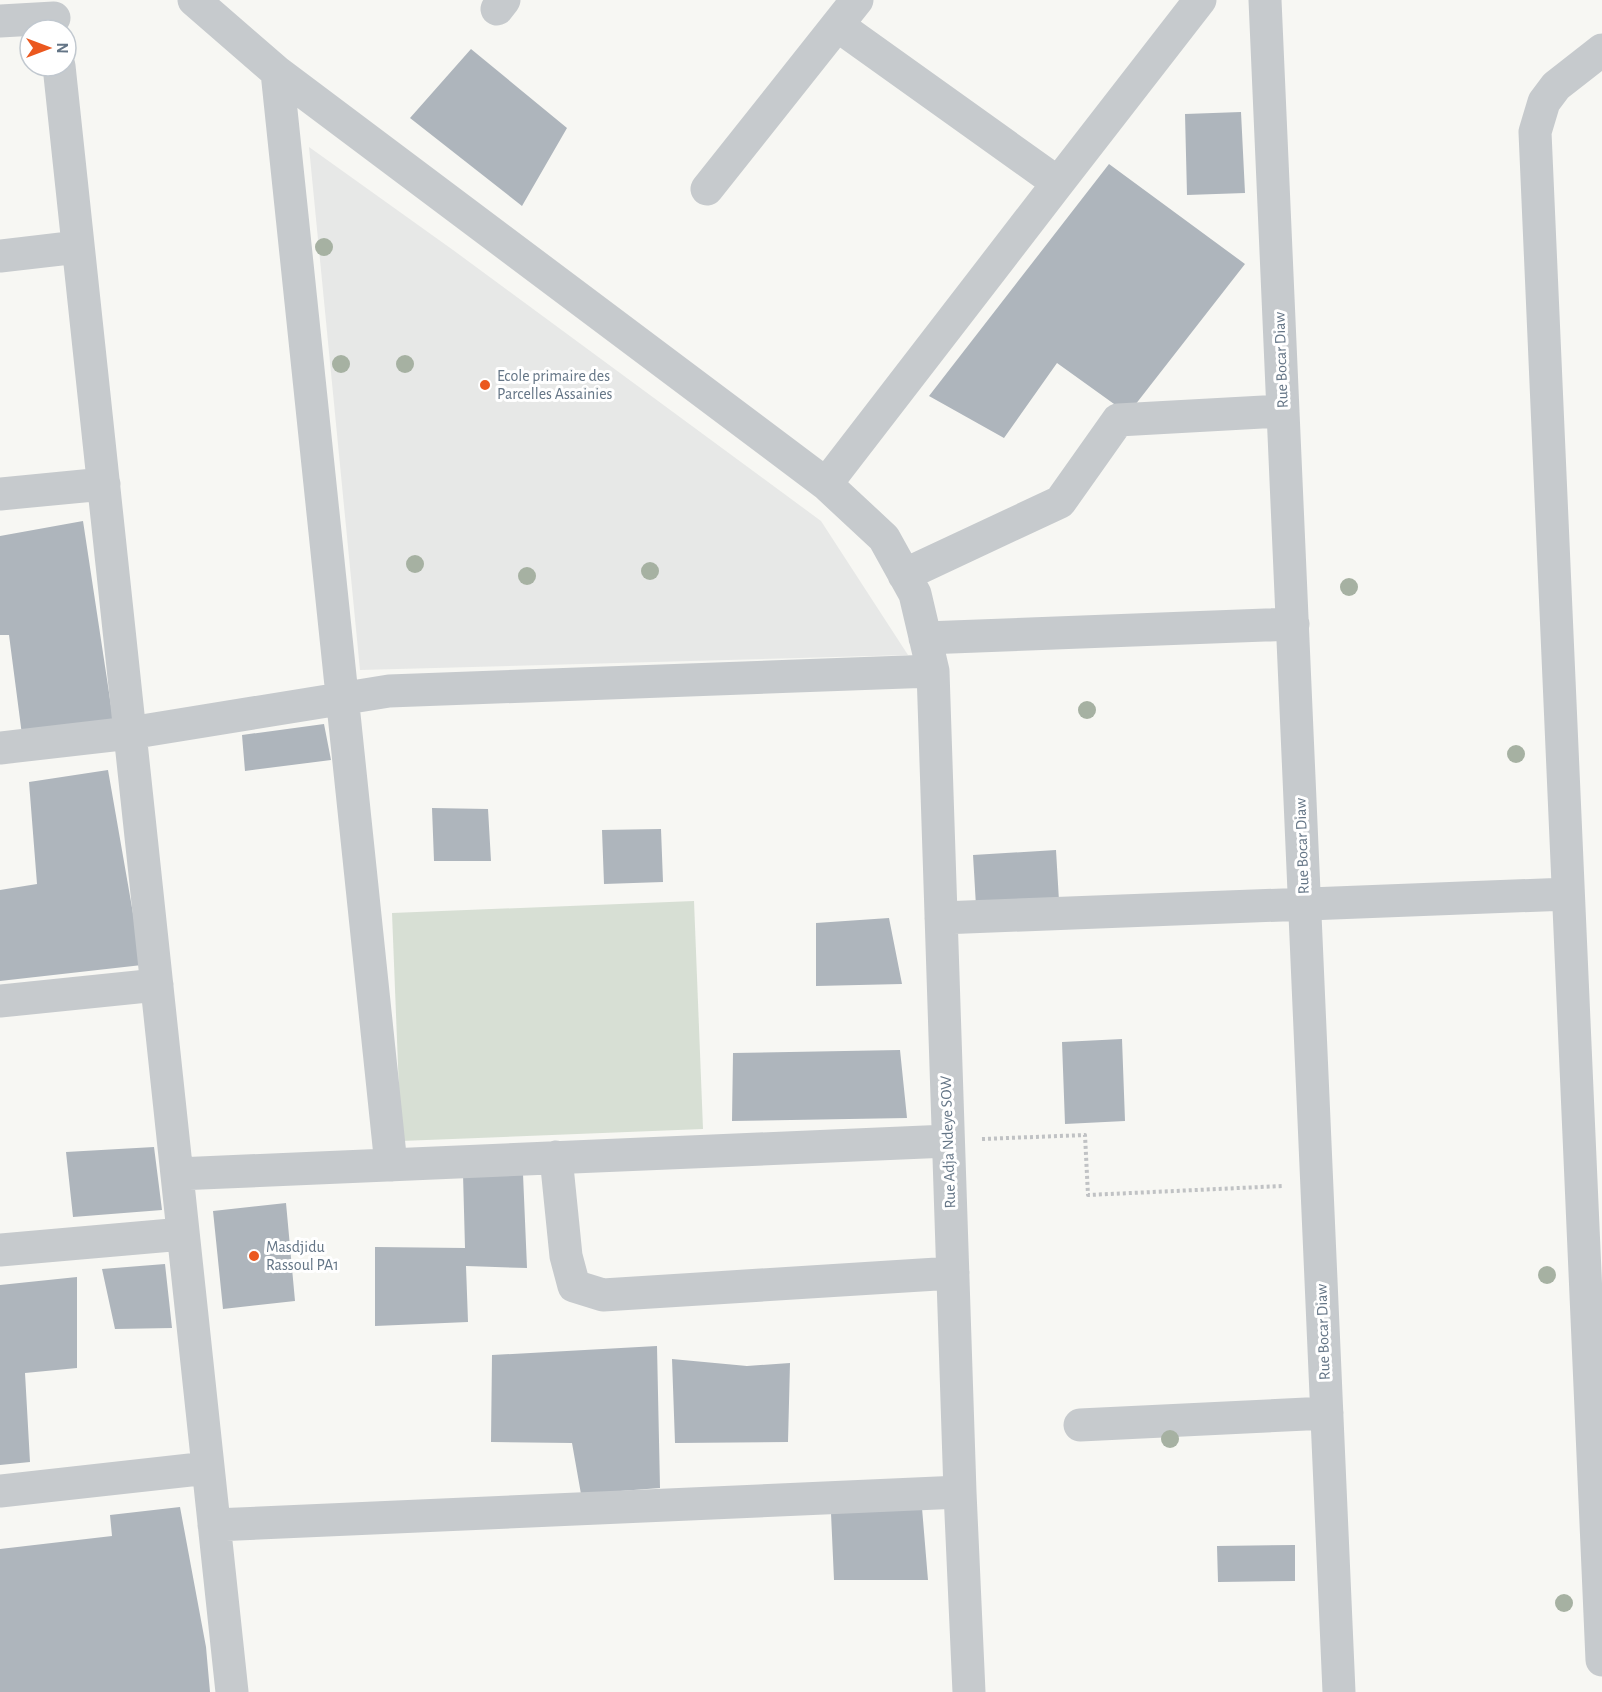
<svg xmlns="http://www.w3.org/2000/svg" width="1602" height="1692" font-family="'Alegreya Sans',sans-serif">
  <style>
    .built { fill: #e7e8e7 }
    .pitch { fill: #d7dfd4 }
    .building { fill: #aeb5bc }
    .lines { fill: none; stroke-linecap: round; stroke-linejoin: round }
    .path { stroke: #c0c2c4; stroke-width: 4; stroke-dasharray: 3 3; stroke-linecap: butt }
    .street { stroke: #c6cacd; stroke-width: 33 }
    .tree { fill: #a6b1a2 }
    .poi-dot { fill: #eb581f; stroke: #fff; stroke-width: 2 }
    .labels { text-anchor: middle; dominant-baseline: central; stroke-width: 6; stroke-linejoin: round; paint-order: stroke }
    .street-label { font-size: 16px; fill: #647586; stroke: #fff }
    .poi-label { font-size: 16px; fill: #647586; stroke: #fff; text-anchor: start }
  </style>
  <rect width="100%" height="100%" fill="#f7f7f3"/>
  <path class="built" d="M309,147L453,250L821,521L908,655L360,670Z"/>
  <path class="pitch" d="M694,901L703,1129L401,1141L392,913Z"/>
  <path class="building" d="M471,49L567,128L522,206L410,118Z
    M1241,112L1245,193L1187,195L1185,114Z
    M1109,164L1245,264L1128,414L1057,363L1004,438L929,396Z
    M83,521L113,719L22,735L9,635H0V536Z
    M324,724L331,760L245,771L242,735Z
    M108,770L142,965L0,981V890L37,884L29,782Z
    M432,808L488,809L491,861H434Z
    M661,829L663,882L604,884L602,830Z
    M1056,850L1059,901L976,906L973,855Z
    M889,918L902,984L816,986V923Z
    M1122,1039L1125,1121L1065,1124L1062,1042Z
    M900,1050L907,1118L732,1121L733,1053Z
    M154,1147L162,1210L73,1217L66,1152Z
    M463,1174H523L527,1268L466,1266L468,1322L375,1326V1247L465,1248Z
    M286,1203L295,1301L223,1309L213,1211Z
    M165,1264L172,1328L115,1329L102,1269Z
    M77,1277V1368L25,1373L30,1462L0,1465V1285Z
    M657,1346L660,1488L581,1494L572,1443L491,1442L492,1355Z
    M672,1359L747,1366L790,1363L788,1442L675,1443Z
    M180,1507L206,1647L210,1692H0V1549L112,1536L110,1515Z
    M922,1508L928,1580H834L831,1513Z
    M1295,1545V1581L1218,1582L1217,1546Z"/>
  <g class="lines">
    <path class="path" d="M982,1139L1085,1135L1088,1195L1282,1186"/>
    <path class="street" d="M194,0L277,72L826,484L884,538L915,594L933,671L960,1492L969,1692
      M1265,0L1339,1692
      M497,9L504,0
      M0,21L54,18
      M837,25L1058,183
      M1602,50L1556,86L1544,102L1535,132L1602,1660
      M59,66L232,1692
      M277,72L391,1165
      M707,189L857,0
      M0,256L78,247
      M826,484L1058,183L1200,0
      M0,494L104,484
      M904,575L1060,502L1118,420L1283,411
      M925,638L1293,624
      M0,748L130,733L389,691L933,671
      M941,918L1568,894
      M0,1001L157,985
      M556,1157L566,1256L574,1286L603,1295L953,1273
      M177,1174L948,1141
      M0,1250L183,1234
      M1080,1425L1327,1413
      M0,1491L208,1468
      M214,1525L960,1492"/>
  </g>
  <g class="tree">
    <circle cx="324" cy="247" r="9"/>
    <circle cx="341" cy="364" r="9"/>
    <circle cx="405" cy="364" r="9"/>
    <circle cx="415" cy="564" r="9"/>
    <circle cx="650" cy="571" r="9"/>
    <circle cx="527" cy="576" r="9"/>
    <circle cx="1349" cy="587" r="9"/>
    <circle cx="1087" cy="710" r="9"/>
    <circle cx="1516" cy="754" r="9"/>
    <circle cx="1547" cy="1275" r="9"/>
    <circle cx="1170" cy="1439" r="9"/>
    <circle cx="1564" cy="1603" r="9"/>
  </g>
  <g class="poi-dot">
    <circle cx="485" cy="385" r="6"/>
    <circle cx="254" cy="1256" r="6"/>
  </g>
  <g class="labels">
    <g class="street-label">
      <text transform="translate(1281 360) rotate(-92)">Rue Bocar Diaw</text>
      <text transform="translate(1302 846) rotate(-92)">Rue Bocar Diaw</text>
      <text transform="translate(948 1142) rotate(-92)">Rue Adja Ndeye SOW</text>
      <text transform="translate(1323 1332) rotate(-92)">Rue Bocar Diaw</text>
    </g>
    <g class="poi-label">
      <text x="497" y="376">Ecole primaire des<tspan x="497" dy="18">Parcelles Assainies</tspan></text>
      <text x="266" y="1247">Masdjidu<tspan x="266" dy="18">Rassoul PA1</tspan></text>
    </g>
  </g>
  <g transform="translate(48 48) rotate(90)"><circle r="28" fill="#ffffff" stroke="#c1c8cf" stroke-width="1.5"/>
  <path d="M0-4.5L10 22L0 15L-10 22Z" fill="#eb581f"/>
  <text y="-9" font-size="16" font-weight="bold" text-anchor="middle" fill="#647586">N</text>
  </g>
</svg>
